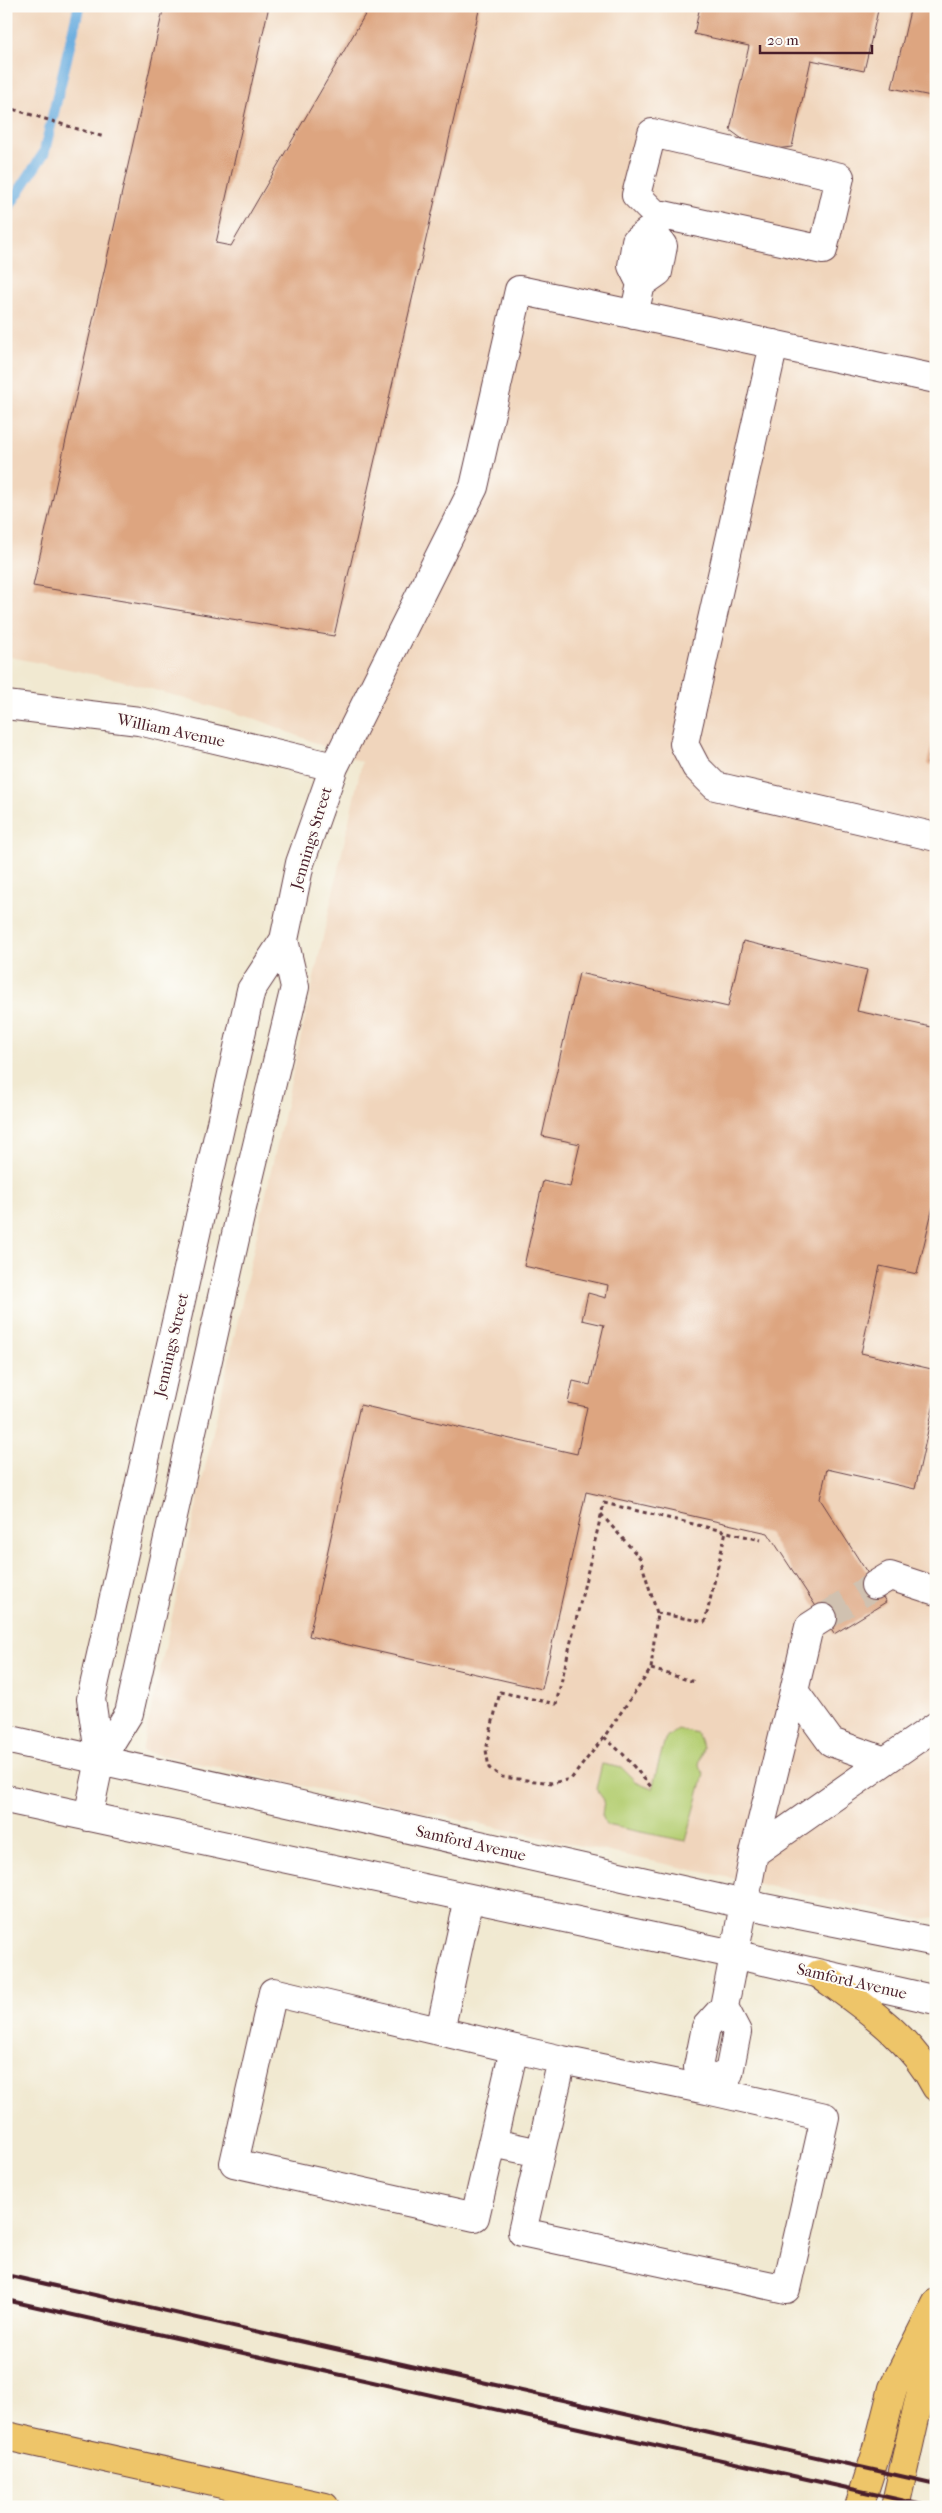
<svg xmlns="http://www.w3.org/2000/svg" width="942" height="2513" font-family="'IM FELL French Canon',serif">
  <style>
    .built { fill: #f0d5bc }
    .green { fill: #b6cf74; stroke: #807750 }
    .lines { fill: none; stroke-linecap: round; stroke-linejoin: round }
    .stream { stroke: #6baddf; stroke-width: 11 }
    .building { fill: #dda580 }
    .minor-tunnel { stroke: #d0c1b0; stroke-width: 28; stroke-dasharray: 28 14; stroke-linecap: butt }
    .minor-casing { stroke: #633d44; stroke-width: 30 }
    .major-casing { stroke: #633d44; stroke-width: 30 }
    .highway-casing { stroke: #633d44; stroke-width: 30 }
    .path { stroke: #633d44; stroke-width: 3; stroke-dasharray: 4 4; stroke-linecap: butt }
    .minor { stroke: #fff; stroke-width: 28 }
    .major { stroke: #eec569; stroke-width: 28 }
    .highway { stroke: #eec569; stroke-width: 28 }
    .rail { stroke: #4a1f2b; stroke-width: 4 }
    .labels { text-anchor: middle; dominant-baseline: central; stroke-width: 4; stroke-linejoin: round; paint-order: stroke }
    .street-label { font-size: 16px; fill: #4a1f2b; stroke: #fdfcf7 }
  </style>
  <rect width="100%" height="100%" fill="#fdfcf7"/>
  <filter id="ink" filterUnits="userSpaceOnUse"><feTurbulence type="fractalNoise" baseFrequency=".02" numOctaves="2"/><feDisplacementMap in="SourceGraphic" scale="10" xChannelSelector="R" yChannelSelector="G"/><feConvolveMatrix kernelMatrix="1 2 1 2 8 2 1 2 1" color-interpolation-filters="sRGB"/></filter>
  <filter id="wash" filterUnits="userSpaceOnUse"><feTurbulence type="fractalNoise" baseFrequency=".0096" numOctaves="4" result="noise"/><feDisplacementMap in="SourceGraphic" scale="20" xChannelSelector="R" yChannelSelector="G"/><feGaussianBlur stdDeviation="1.12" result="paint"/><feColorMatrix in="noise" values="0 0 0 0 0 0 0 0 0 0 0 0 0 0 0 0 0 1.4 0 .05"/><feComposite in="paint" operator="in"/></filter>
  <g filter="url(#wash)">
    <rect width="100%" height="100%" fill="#f1e9d1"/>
    <path class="built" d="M6,6H936V1917L921,1919L142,1751L362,762L259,720L120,680L6,656Z"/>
    <path class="green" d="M678,1729L697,1733L703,1747L699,1765L704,1774L686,1841L606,1825L602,1815L604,1800L596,1789L602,1764L622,1768L637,1783L652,1789L665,1739Z"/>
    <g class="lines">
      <path class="stream" d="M6,211L44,153L79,6"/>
    </g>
    <g id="blocks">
      <path class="building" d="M164,6H269L216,243L231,246L370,6H480L334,636L33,586Z
        M700,6H879L864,71L811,60L792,147L775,149L749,144L730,130L749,46L694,34Z
        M911,6H936V97L892,88Z
        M936,727V766L927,764Z
        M743,941L867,970L857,1011L936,1028V1208L933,1207L917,1274L880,1266L861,1353L936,1370V1395L915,1489L827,1469L820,1499L886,1602L834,1634L768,1533L586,1492L542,1689L309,1636L360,1405L577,1454L587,1407L568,1403L573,1381L590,1385L604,1325L582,1320L588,1293L606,1298L608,1285L524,1266L543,1181L570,1187L580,1144L542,1136L579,973L728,1007Z"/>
    </g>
  </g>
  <g filter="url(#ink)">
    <use href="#blocks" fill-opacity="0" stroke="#633d44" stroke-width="1"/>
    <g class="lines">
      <path class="minor-tunnel" d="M823,1618L875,1585"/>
      <g class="minor-casing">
        <path id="minor" d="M652,133L840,177L823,250L654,213L636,195Z
          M634,315L641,284L632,266L636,241L651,229L663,246L658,272L641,284
          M774,344L684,744L696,767L715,786L936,837
          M6,705L139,721L334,767
          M875,1585L890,1576L936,1591
          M823,1618L809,1627L794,1691L831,1742L885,1761L936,1726
          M6,1739L744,1904L936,1942
          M100,1760L91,1699L251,990L284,940L300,863L334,767L474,487L519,290L936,379
          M6,1799L733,1954L936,2000
          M88,1817L100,1760L129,1713L241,1212L295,987L284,940
          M754,1853L885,1761
          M440,2031L469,1898
          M514,2049L475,2217L234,2163L273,1992L562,2060
          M710,2081L698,2067L706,2027L724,2007L754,1853L794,1691
          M710,2081L729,2073L737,2032L724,2007
          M707,2090L825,2117L786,2289L522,2232L562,2060L707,2090L710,2081
          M493,2143L540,2153"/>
      </g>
      <g class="major-casing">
        <path id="major" d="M819,1974C863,2006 911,2037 936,2087
          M895,2507L936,2325"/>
      </g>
      <g class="highway-casing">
        <path id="highway" d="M6,2436L325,2507
          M859,2507L877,2451L893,2388L936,2303"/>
      </g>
      <path class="path" d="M6,107L104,137
        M601,1514L640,1558L657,1613L651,1669L604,1737L571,1779L552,1783L502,1777L489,1768L486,1750L500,1692L556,1704L604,1503L761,1540
        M657,1613L705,1622L726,1531
        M651,1669L695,1682
        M604,1737L623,1754L653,1789"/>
      <use href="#minor" class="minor"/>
      <use href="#major" class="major"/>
      <use href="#highway" class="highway"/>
      <path class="rail" d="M6,2275L936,2484
        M6,2300L932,2507"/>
    </g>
  </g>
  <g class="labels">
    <g class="street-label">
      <text transform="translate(171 730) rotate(12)">William Avenue</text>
      <text transform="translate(311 838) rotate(-73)">Jennings Street</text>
      <text transform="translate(171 1345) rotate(-77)">Jennings Street</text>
      <text transform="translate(471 1843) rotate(13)">Samford Avenue</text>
      <text transform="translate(852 1981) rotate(13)">Samford Avenue</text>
    </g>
  </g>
  <rect width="942" height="2513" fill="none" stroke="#fdfcf7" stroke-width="25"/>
  <path d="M760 45v8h112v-8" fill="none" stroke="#4a1f2b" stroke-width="2.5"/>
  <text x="767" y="45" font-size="15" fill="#4a1f2b" stroke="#fdfcf7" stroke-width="4" paint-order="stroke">20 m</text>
</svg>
